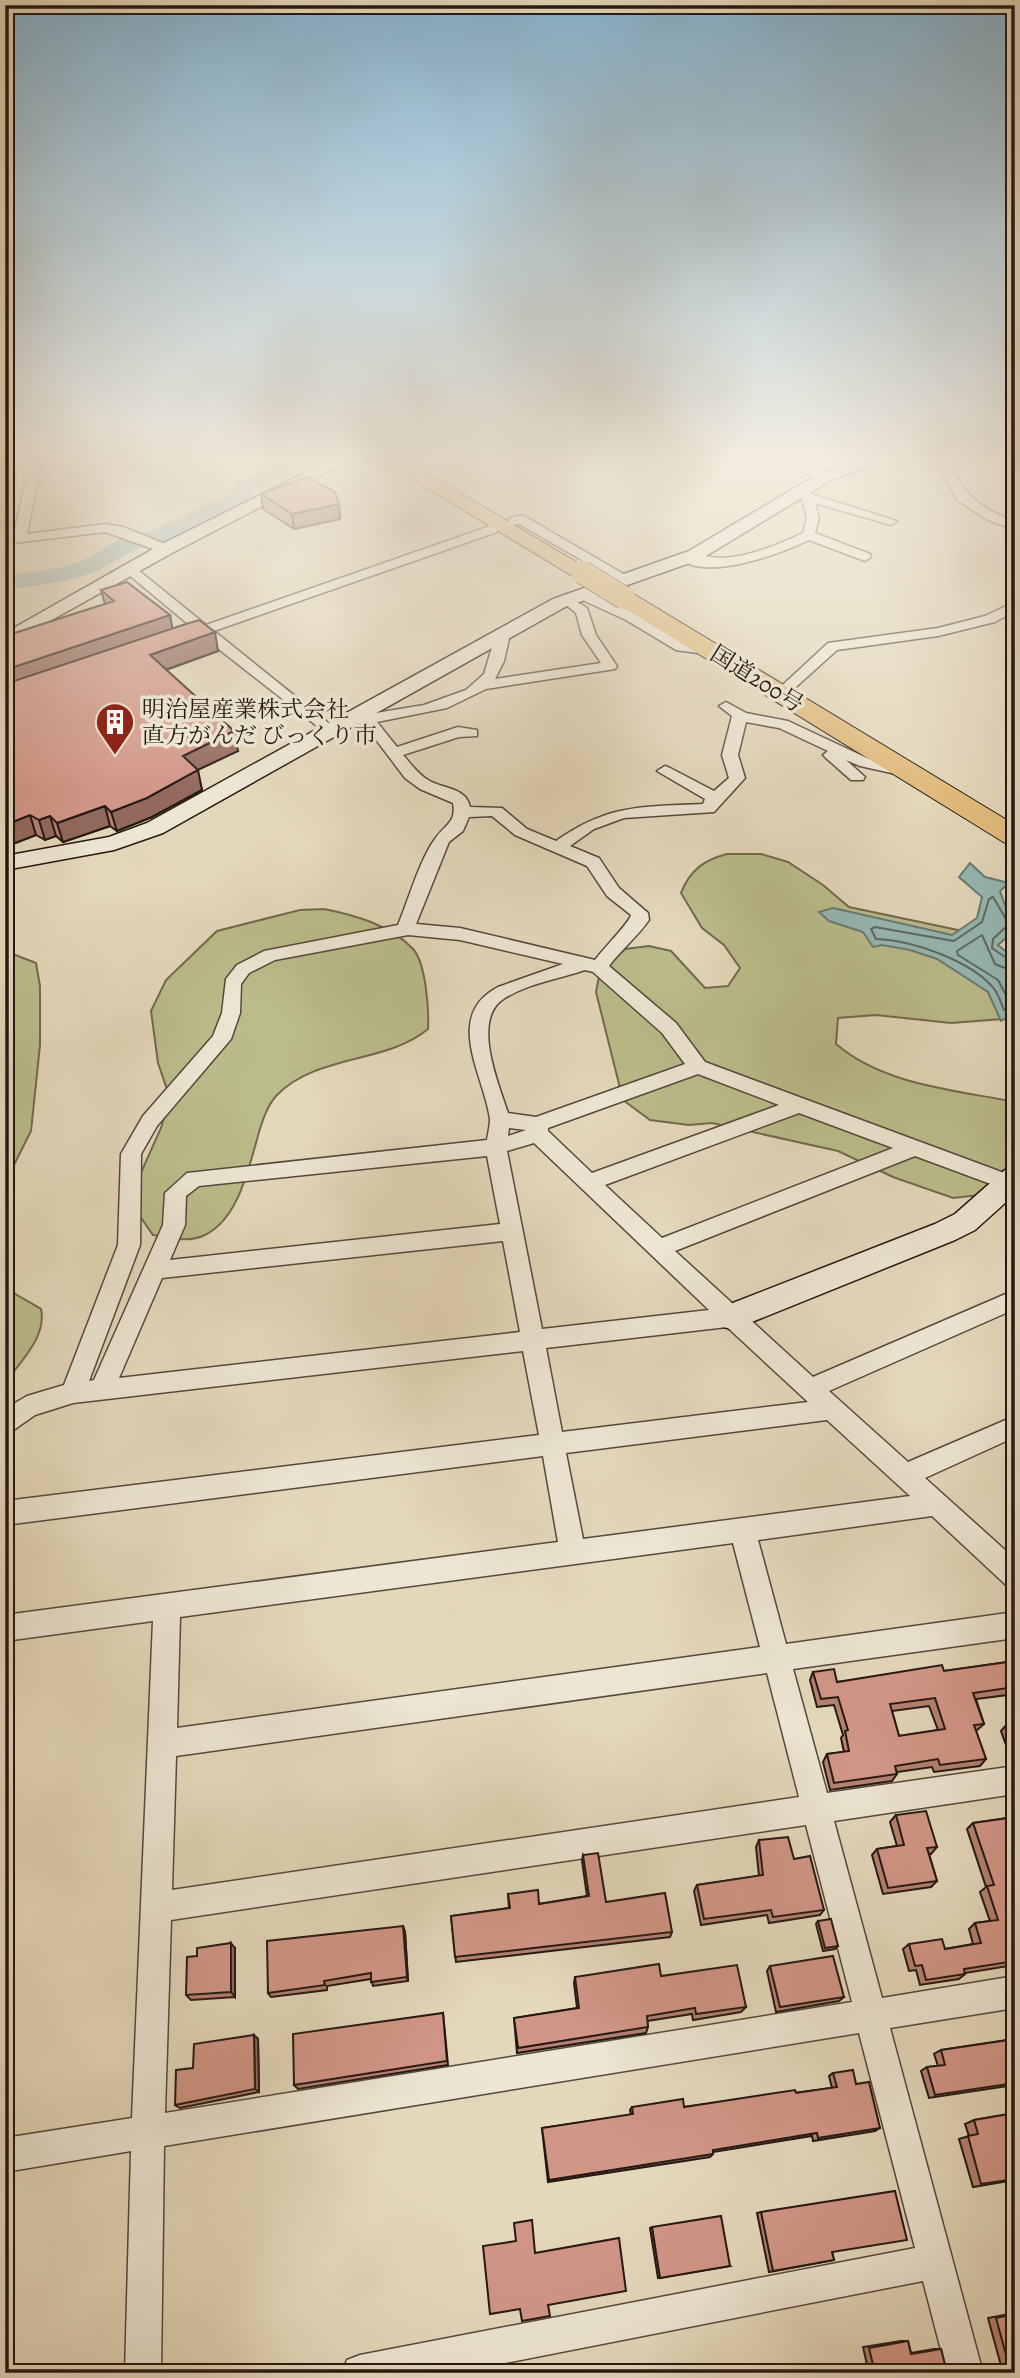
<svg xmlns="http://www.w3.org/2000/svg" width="1020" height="2378" font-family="Alegreya,'Noto Serif JP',serif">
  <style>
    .green { fill: #bbbc8b; stroke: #706a4e; stroke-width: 2 }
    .water { fill: #96b9b4; stroke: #697973; stroke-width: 2 }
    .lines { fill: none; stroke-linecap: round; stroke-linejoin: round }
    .shore { stroke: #5e6863; stroke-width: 2 }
    .river { fill: #96b9b4; fill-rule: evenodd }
    .street-casing { stroke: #55483c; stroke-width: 3 }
    .secondary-casing { stroke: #251812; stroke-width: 3 }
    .highway-casing { stroke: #251812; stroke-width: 2 }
    .street { fill: #ede6d3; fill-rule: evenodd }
    .secondary { fill: #ede6d3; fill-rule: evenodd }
    .highway { fill: #e2bc7e; fill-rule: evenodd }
    .highway-bridge-casing { stroke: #251812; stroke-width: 24; stroke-linecap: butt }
    .highway-bridge { stroke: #e2bc7e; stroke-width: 23 }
    .wall { fill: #b58174; stroke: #251812; stroke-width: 2; fill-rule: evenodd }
    .shaded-wall { fill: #93695e; stroke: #251812; stroke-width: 2 }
    .building { fill: #d29687; stroke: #251812; stroke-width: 2; fill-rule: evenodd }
    .labels { text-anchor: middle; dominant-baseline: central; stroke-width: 7; stroke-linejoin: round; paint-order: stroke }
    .far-street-label { font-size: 23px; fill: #251812; stroke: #ede6d3 }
    .far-poi-label { font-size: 23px; fill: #251812; stroke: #ede6d3; text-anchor: start }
  </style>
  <rect width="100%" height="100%" fill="#e4d8bb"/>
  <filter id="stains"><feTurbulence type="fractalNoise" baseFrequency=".00286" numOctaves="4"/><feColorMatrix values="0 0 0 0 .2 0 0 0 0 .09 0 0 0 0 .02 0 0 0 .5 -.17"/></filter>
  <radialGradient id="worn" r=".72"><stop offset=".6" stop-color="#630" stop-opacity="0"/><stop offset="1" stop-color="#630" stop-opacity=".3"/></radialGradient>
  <path class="green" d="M727,854H761L788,862L823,885L849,907L972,933L1015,964V1018L951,1023L876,1015L838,1018L836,1044C884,1085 955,1090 1015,1102V1187L988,1194L953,1198L893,1177L838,1151L712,1123L689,1125L650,1120L623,1100L596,992L600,971L625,949L649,946L671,951L705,988L728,986L740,968L724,945L702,928L681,893C690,870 704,860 727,854Z
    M324,909C354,915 391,925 413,949C426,963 429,1010 428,1029C386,1064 317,1054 277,1095C266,1106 260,1128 256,1143C247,1174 237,1219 205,1235C189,1243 169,1238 153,1235L137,1212L139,1177L161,1128L170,1098L158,1063L151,1011L166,980L217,931L300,910Z
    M5,951L36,963L40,986V1045L31,1131L14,1165L5,1174Z
    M5,1288L41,1309C47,1337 20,1362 5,1383Z"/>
  <path class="water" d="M5,459H13L16,477L6,484L16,501L5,530Z
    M970,863L985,877L1009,883L1000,891L1008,913L1015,917V930L998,945L1015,959V1014L1001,1021L988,992L937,959L910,950L882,945L873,947L863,932L829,921L819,912L833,908L952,935L977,918L982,897L959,877Z"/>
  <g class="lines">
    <path class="shore" d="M1015,964L992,948L993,939L1009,924L993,897L989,899L982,922L954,941L875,927L871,929L876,939C911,940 973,961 995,990C999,996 1001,1003 1004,1010L1015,1009
      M1015,972L995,964L982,935L957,951L958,955L998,980L1008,999L1015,1000"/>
    <path class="river" d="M294,459H322L319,463L253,489L249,500L170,540L136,549L98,571L66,581L5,590V576L63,567L82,561L120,539L154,530L232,493L236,482Z"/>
    <g class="street-casing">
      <path id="street" d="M41,459H53L55,466L37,484L27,534L105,524L123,527L170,546V552H162L105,532L5,544V536L14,535L25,483L43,465Z
        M874,459H960L948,463C968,498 977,506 1015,522V530L986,519L957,500L937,463L878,464L874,463Z
        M799,487H807L811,494L897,521L891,525L815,503L819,518L815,533L870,554L871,557L865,561L809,540C780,554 708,581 680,559C689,552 710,558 723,558C752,556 777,545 803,533L807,518Z
        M516,516H524L632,579L620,582L519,524L509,525V519Z
        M493,525L497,526V532L214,631L336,729V735L331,737L202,636L180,640V634L194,629L122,569L133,566L206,625Z
        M576,591C595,588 656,626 674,637C687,645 708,641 719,651L712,655L676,650L626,620L576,597Z
        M567,596L587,608L596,635L617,666L615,669L486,689L447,708L377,722L397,747L458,727L477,730V736L459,737L403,755C411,764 417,773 428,780C442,789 466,787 470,807L502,808L527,829L556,841C609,804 641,807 703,804L705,799L657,771L665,766L670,768L714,791L729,778L722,755L732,716L719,706L726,702L746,713L788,721L869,759L910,768L913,771L905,776L860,766L846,760L865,777L863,780H851L826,758L823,755L828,751L779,728L746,722L738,755L745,778L714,812L624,818L594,829L570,846L599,858L619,888L648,913L649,920C637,937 622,949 609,966L676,1023L705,1062L1015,1177V1193L915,1156L675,1251L813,1377L1015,1290V1309L829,1391L908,1462L1015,1416V1437L925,1478L1015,1559V1588L1006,1585L932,1516L758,1540L786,1644L1015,1612V1638L793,1669L827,1793L1015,1766V1794L834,1821L882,1998L1015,1976V2008L890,2028L983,2373H947L923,2281L454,2373H342L347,2360L360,2355L915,2248L859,2033L164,2146L161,2373H125L131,2151L5,2172V2138L132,2118L153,1621L5,1641V1615L558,1542L543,1456L5,1525V1501L539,1435L523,1351L73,1403L35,1415L5,1436V1409L27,1396L64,1385L118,1245L121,1154L143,1116L213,1036L222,1013L226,979L237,965L264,951L398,925C409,899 419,861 435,839C444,825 457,823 453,803L420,789L405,778L368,729L352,720V714L364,715L424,705L466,690L484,674L496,634L503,630L510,634L504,661L495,679L601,663L582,635L576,613L560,600ZM492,816L515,835L587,866L607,896L631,915C630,922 602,950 595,960L460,928L416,924L449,842L463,831L469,817ZM408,935L460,940L563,964L498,987C443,1016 484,1075 490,1119C490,1125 488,1134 487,1140L187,1173L165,1193L163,1225L94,1380L89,1381L140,1245L141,1154L157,1126L231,1039L240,1013L241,984L249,973L275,960ZM585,970L593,972L662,1033L685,1064L536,1117L508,1113C499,1085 472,1022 502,1000C525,984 559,979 585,970ZM698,1074L779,1105L592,1173L548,1131V1128ZM799,1113L893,1148L662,1238L605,1185ZM509,1128L526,1130L508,1136ZM534,1143L709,1310L542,1329L507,1151ZM487,1156L500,1224L170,1260L185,1225L186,1196L199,1186ZM503,1241L520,1332L119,1378L162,1278ZM727,1327L808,1402L562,1432L546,1348ZM827,1420L910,1496L583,1539L566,1453ZM733,1543L760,1647L177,1728L180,1617ZM767,1673L799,1797L172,1890L176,1756ZM806,1825L852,2002L165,2113L171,1920Z
        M1015,602V611L995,622L938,636L837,650L786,696L781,697L774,693L828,643L938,628L985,616Z"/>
    </g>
    <g class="secondary-casing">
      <path id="secondary" d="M333,459H353L172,553L5,646V633L160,545Z
        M777,459H798L826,472L868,459H892L831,480L701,559L565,607L163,833L114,850L5,870V856L109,837L147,823L553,599L689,551L813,477Z
        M1015,1167V1194L975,1230L955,1240L742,1326L731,1329L720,1326L716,1317L720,1308L935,1224L955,1214L1005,1170Z"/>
    </g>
    <g class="highway-casing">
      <path id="highway" d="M379,459H403L593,572L582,579L574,577Z
        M624,591L632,593L1015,825V846L1005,843L616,603L612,598L616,593Z"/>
    </g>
    <use href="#street" class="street"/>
    <use href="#secondary" class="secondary"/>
    <use href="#highway" class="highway"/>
    <g class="highway-bridge-casing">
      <path id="highway-bridge" d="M582,572L624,598"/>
    </g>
    <use href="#highway-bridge" class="highway-bridge"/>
  </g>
  <path class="wall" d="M261,494L339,504L340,519L294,529L263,509Z
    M101,590L170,615L172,628L218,651L166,670L238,751L197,770L202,790L152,817L117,831L110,826L63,842L56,836L45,840L36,835L5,847L105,604Z
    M1015,1661V1694L976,1699L984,1724L976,1731L986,1759L980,1766L934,1772L932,1767L897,1772V1774L892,1781L830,1790L823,1762L827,1754L844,1752L841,1738L843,1735L834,1705L817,1707L810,1680L813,1672L837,1682L944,1671ZM929,1706L938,1730L899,1736L892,1711Z
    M1015,1723V1761L1012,1762L1001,1731L1007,1724Z
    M896,1815L937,1847L931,1854H929L937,1881L931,1887L883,1894L872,1855L877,1849L897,1846L890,1822Z
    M1015,1817V1868L1012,1869L1015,1877V1965L965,1973V1974L959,1979L920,1985L916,1970L909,1971L903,1949L909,1944L945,1949L973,1944L969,1929L975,1923L990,1921L980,1892L986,1887L967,1829L973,1823Z
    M759,1840L794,1859L824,1910L820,1915L769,1923L767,1915L701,1925L694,1891L697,1885L759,1876L756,1847Z
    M583,1855L606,1902L672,1932L670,1937L456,1962L451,1916L509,1908L508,1894L539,1904L587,1896L582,1861Z
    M818,1921L838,1946L835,1949L823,1951L816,1924Z
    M403,1926L405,1932L408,1981L373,1986L371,1979L327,1986V1990L271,1997L268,1993Z
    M235,1948V1997L191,2000L186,1995L197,1956Z
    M770,1966L844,1997L839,2001L776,2012L767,1971Z
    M661,1976L746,2007L741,2012L693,2020L692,2014L647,2021L648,2027L646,2033L517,2053L514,2018L577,2008L574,1983L575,1977Z
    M443,2013L448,2065L298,2089L294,2085Z
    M258,2039L259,2092L180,2108L175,2105L193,2068Z
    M1015,2039V2085L929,2098L921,2071L927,2067L938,2066L934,2054L941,2050Z
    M833,2073L856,2084L880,2128L875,2131L813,2141L812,2136L713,2152V2154L710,2157L548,2182L542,2128L631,2115L630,2110L632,2107H684L832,2088L829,2076Z
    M1015,2113V2180L973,2187L959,2139L969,2136L965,2124L974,2120Z
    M761,2212L832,2252L834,2260L769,2272L757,2213Z
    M652,2227L730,2266L658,2278L650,2228Z
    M1015,2313V2373H1003L988,2318Z
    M901,2341H908L911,2353L934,2349H941L947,2373H869L863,2347Z
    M831,2364H837L839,2373H780Z
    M743,2367L747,2368L748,2373H713Z"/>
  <path class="shaded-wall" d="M339,504L340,519L294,529L292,514Z
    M170,615L173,633L5,691V670Z
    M215,632L218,651L154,674L150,655Z
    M234,731L238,751L187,775L183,756Z
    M198,770L202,790L152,817L117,831L111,812Z
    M105,806L110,826L63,842L57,823Z
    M30,815L36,835L5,847V825Z
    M50,816L56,836L45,840L39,820Z
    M403,1926L405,1932L408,1981L407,1977Z
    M231,1943L235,1948V1997L231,1992Z
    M254,2035L258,2039L259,2092L255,2089Z"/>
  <path class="building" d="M307,477L335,492L339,504L292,514L261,494Z
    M127,582L170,615L5,670V636L114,601L101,590Z
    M199,620L215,632L150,655L234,731L183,756L198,770L147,798L111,812L105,806L57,823L50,816L39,820L30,815L5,825V684L189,623Z
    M1015,1661V1687L973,1693L984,1724L974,1725L986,1759L940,1765L938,1759L895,1766L897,1774L834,1783L827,1754L849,1751L845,1731L848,1730L838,1697L821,1699L813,1672L834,1669L837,1682L942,1665L944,1671ZM935,1698L945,1729L899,1736L890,1704Z
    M1015,1723V1746L1007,1724Z
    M926,1811L937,1847L927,1848L937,1881L888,1888L877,1849L904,1845L896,1815Z
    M1015,1817V1863L1010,1864L1015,1877V1961L964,1969L965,1974L926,1980L922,1965L915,1966L909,1944L942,1939L945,1949L981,1943L975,1923L998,1920L987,1886L994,1885L973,1823Z
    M788,1837L794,1859L810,1856L824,1910L773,1917L771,1910L704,1919L697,1885L763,1875L759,1840Z
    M598,1853L606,1902L665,1893L672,1932L455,1957L451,1916L510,1908L508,1894L538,1890L539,1904L589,1896L583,1855Z
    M831,1919L838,1946L825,1948L818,1921Z
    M403,1926L407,1977L371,1982V1973L324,1981L325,1985L268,1993L267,1941Z
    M231,1943V1992L186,1995L187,1957L197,1956V1948Z
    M833,1956L844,1997L780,2007L770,1966Z
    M659,1964L661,1976L737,1965L746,2007L696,2014L695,2008L647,2016L648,2027L518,2048L514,2018L579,2008L575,1977Z
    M443,2013L447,2061L294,2085L293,2034Z
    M254,2035L255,2089L175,2105L176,2070L193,2068L194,2044Z
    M1015,2039V2083L935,2095L927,2067L945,2065L941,2050Z
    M853,2070L856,2084L869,2082L880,2128L818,2138L817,2133L713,2150V2154L549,2180L542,2128L633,2114L632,2107L683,2099L684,2107L795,2090L796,2093L837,2087L833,2073Z
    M1015,2113V2179L981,2184L968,2136L978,2134L974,2120Z
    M895,2191L907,2240L832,2252L834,2260L773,2271L761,2212Z
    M721,2216L730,2266L660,2278L652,2227Z
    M532,2220L535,2253L619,2238L626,2291L548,2305L550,2316L522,2321L520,2309L490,2314L483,2246L516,2241L514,2223Z
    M1015,2314V2373H1011L996,2318Z
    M908,2341L911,2354L941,2349L947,2373H875L869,2348Z
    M837,2364L839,2373H789Z
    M747,2368L748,2373H721Z"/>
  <linearGradient id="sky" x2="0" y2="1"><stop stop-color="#87b6d3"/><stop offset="0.58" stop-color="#f3ede0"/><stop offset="1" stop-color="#f3ede0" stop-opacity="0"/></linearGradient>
  <rect width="1020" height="792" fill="url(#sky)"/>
  <defs>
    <g id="building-pin" transform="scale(2.0125)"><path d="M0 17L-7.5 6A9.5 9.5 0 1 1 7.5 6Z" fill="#8f2418" stroke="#ede6d3"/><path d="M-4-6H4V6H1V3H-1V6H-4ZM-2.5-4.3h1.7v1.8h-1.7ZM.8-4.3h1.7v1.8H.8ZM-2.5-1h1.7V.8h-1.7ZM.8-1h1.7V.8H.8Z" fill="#fff"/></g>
  </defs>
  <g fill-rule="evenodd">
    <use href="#building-pin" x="115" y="722"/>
  </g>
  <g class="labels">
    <g class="far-street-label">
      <text transform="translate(757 679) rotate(32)">国道200号</text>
    </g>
    <g class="far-poi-label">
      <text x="142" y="709">明治屋産業株式会社<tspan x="142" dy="26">直方がんだ びっくり市</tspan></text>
    </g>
  </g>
  <rect width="1020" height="2378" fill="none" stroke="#e4d8bb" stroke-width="28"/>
  <rect x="7" y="7" width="1006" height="2364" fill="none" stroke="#251812" stroke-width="3.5"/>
  <rect x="14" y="14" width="992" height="2350" fill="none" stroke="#251812" stroke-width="2"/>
  <rect width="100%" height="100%" filter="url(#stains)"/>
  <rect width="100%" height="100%" fill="url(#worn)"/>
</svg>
